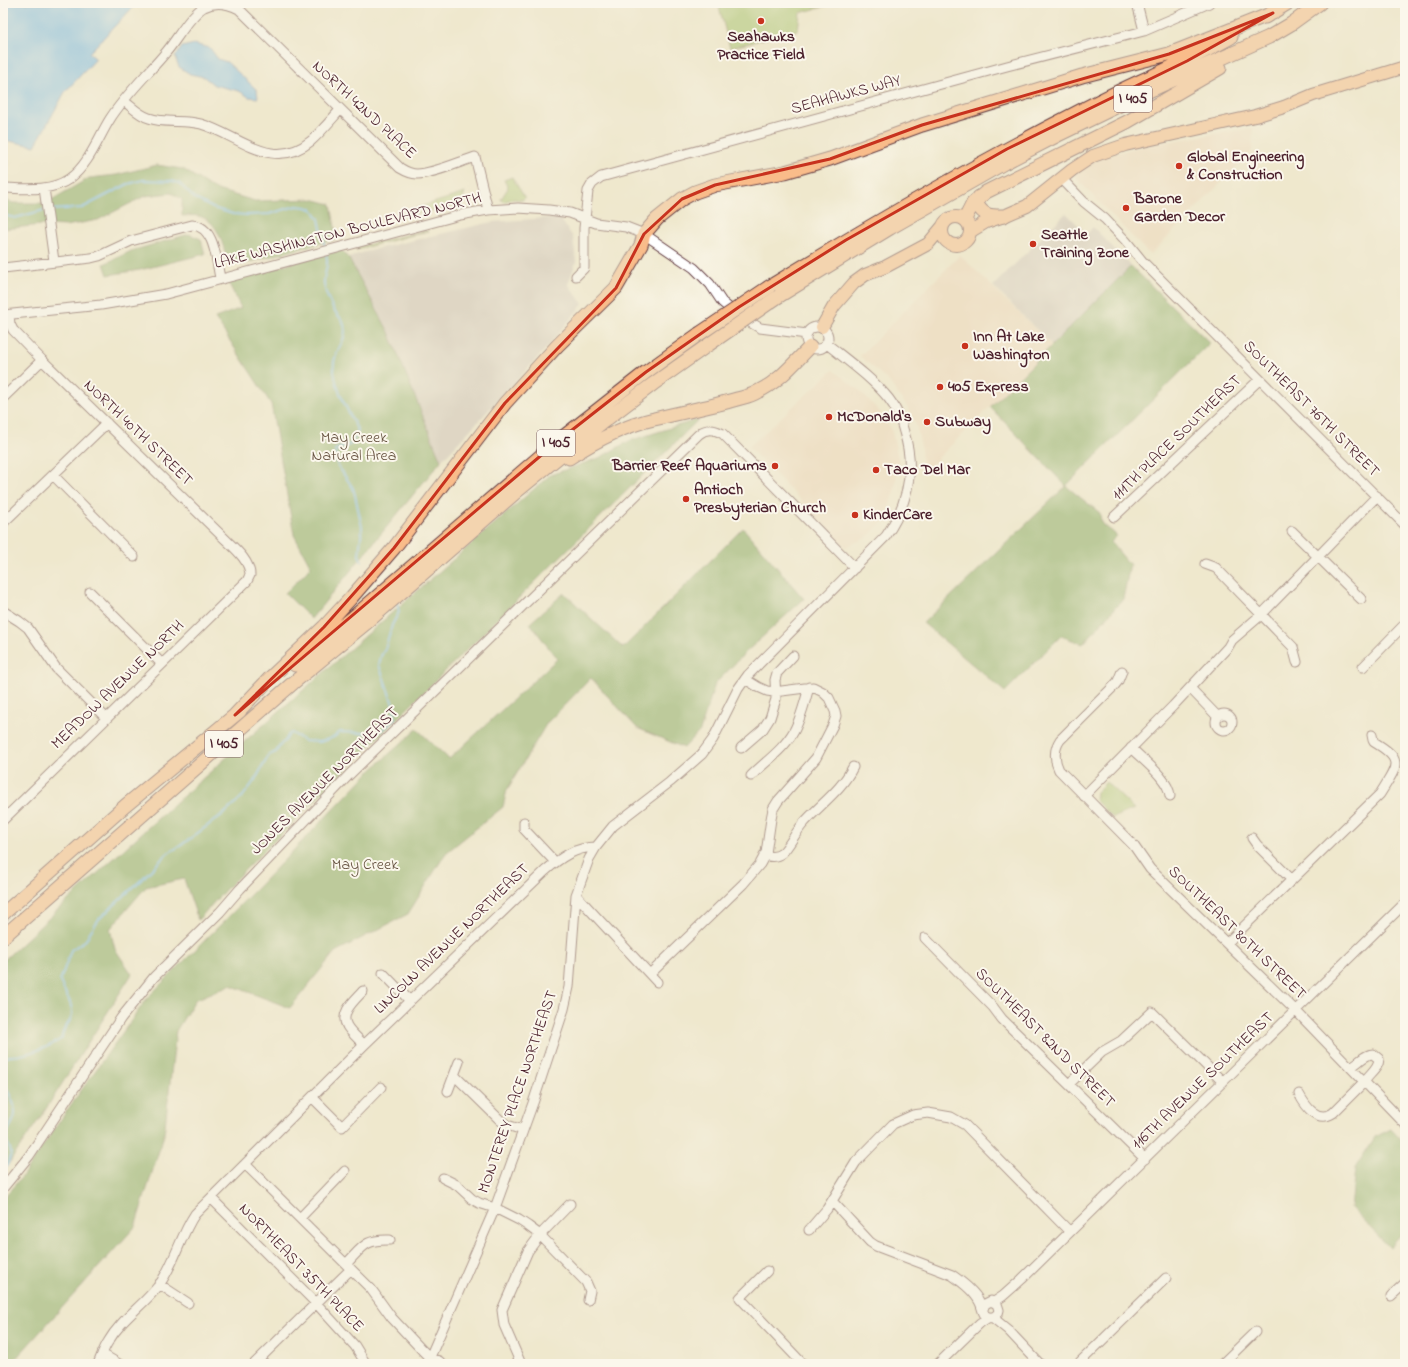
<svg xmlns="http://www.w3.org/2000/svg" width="1408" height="1367" font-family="'Indie Flower',sans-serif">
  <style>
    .built { fill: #eed7bb }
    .industrial { fill: #ccc2b9 }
    .green { fill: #a1c169; stroke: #76704a }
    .forest { fill: #80a75d; stroke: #656344 }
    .water { fill: #73b9ea; stroke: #5e6c8a }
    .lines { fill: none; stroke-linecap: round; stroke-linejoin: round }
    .stream { stroke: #73b9ea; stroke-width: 2 }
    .minor-casing { stroke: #633d43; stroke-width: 11 }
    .major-casing { stroke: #633d43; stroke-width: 14 }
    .highway-casing { stroke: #633d43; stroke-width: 15 }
    .minor { stroke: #fff; stroke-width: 9 }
    .major { stroke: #f9bc8a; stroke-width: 12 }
    .highway { stroke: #f9bc8a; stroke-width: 13 }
    .highway-bridge-casing { stroke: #633d43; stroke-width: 15; stroke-linecap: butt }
    .highway-bridge { stroke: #f9bc8a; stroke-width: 13 }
    .marked { fill: none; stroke: #c8321e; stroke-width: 3; stroke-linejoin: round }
    .poi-dot { fill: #c8321e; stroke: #fbf7ec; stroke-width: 1.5 }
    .labels { text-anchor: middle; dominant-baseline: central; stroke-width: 4; stroke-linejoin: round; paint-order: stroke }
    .shield { fill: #fbf7ec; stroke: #7f6065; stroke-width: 1 }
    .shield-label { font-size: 15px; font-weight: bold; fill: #4a1f2b }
    .poi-label { font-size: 16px; font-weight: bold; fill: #4a1f2b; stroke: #fbf7ec; text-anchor: start }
    .street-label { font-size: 16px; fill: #4a1f2b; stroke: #fbf7ec }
    .park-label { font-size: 16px; fill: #64503e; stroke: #fbf7ec }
  </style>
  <rect width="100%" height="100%" fill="#fbf7ec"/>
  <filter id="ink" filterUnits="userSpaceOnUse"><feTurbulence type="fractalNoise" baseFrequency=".025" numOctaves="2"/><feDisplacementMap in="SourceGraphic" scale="8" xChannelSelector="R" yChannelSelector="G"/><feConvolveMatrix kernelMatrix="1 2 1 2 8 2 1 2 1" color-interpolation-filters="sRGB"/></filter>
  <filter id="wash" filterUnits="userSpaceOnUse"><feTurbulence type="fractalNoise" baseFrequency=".012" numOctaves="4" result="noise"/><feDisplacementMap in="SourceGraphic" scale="16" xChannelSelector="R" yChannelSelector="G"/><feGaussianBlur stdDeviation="0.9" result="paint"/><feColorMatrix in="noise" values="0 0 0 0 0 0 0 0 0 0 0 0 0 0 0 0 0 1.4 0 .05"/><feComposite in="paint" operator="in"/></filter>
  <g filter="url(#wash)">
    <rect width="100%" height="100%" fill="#efe8cd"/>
    <path class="built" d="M1253,128L1252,151L1150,255L1077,179L1075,170L1081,163L1146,145Z
      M960,255L1052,345L923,473L921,446L916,424L907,407L888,380L860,356Z
      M833,370L859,390L880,412L892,432L899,461L895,488L886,518L866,538L846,547L749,447Z"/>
    <path class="industrial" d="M1066,213L1087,234L1093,227L1131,266L1052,345L993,286Z
      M559,217L573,237L576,262L568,284L583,304L543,352L441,461L389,332L348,257L376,249L492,222Z"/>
    <path class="green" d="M718,3H836L800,13L798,30L730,48Z
      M512,177L525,198L523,200L513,199L503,202L501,199L508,188L504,180Z
      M465,193L460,205L410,215L409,210Z
      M427,230L428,231L356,250L357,247Z
      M1106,782L1134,809L1113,818L1095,800L1096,792Z"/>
    <path class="forest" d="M157,165L183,169L214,189L255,201L312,199L331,204L337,239L242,264L227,259C222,243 218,220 198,216C193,215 187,216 182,216V199L171,193L145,196L98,220L66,226L42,225L3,229V199L13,203H46L89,178L116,175Z
      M189,234L201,239L205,254L140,270L108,275L104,264L131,251Z
      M341,250L348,257L389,332L441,461L311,619L285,593L311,567L294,535L271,404L215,318L241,308L227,280Z
      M1131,266L1210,343L1066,486L1100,513C1100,527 1109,527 1117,536L1111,542L1130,565L1123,599L1083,644L1061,636L1005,692L923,623L1066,486L990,407Z
      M699,419L227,888L198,920L184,879L146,887L110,929L115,949L132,974L44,1112L3,1172V961C180,793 367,636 550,475L599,458L629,441Z
      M743,528L804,599L746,652L715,684L700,731L684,748L637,728L591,678L547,723L507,790L503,807L446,853L408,914L335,952L290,1008L230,985L195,1000L176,1031L164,1135L135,1227L11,1364H3V1198L21,1178L70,1106L148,997L260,885L370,771L417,729L449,759L557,659L530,623L564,593L623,648Z
      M1391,1129L1405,1144V1231L1390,1248L1351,1208L1355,1168L1375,1137Z"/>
    <path class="water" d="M3,3H137L89,53L96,59L65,92L35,146L3,140Z
      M194,44L210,48L218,59L227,62L257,90L258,98L249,97L239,91L214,85L204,77L190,74L179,67L175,57L182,47Z"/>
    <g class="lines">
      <path class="stream" d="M50,210L82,208L128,184L143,180L172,181L179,183L194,198L213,208L233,214L248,215L269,214L296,206L306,207L313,210L319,219L325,248
        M3,215L15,218L44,210
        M326,254C330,267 323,273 324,284C325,292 330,303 334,310C337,315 343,319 344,325C348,339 336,349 334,362C331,381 349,413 358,431L351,444L335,450L338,466L353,488L355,495L362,527L359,555L362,562
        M3,1059C9,1054 14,1057 21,1055C35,1051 51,1047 62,1038C61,1029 71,1023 72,1015C73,1003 64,992 60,981L71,950L86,940L90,932L99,919L140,881L168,853L180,846L226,812L243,796L255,780L269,755L276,752L281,744L285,741L289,734L292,733L305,741L320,742L334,737L340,732L363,733L380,731L393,722L395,717L394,707L379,665L381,656L385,649L392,625L399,612L397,603
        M3,1084C10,1093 19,1110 13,1121C10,1128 7,1129 6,1138C6,1143 9,1145 10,1149C13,1156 7,1167 3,1172"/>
    </g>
  </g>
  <g filter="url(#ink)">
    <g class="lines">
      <g class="minor-casing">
        <path id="minor" d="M1137,3L1144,31
          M124,101C132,107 139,115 149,118C165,124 184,119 201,124C239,135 272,173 311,141C321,132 331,120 340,110
          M1061,178L1084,202L1105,219L1126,241L1143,262L1405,525
          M7,188C28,189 52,191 69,179C89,165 98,138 110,119C125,95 149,73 167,51C177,39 191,14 204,7C216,1 227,3 239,9L400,168C405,171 411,174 417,174C433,174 459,162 475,157L488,210
          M44,188L54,261
          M3,268L91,258L99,256L131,241L192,225C215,226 216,260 220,278
          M576,276L584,268V228L588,191L592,184L601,177L1007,66L1144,31L1209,3
          M3,315L101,305L166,294L460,215L488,210L518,208L549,210L570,213L596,223L626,227L644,234L694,268L710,284L722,302L736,314L760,328L807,334
          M806 338a11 11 0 1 1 22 0a11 11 0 1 1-22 0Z
          M3,398L42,360
          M53,475L134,557
          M1114,517L1259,380
          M3,523L107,423
          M1292,531L1361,599
          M1205,564L1216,568L1293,647L1297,662
          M90,592L162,664
          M3,611L19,621L28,628L56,668L106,718
          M1363,667L1405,624
          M1122,671L1118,681L1114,686L1060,740C1054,749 1054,760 1059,770L1134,846L1150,869L1296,1011L1405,1124
          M1190,688L1218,717
          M1216 722a8 8 0 1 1 16 0a8 8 0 1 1-16 0Z
          M741,748L763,729L770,718L776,699L775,680L777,673L793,656
          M1131,748C1143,760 1169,779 1170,796
          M751,776C765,762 784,749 794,731C801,718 805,702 809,687
          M1084,796L1173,706L1228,647L1232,640L1261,615L1377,496
          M3,820L247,581L250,575C250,560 233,547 223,537L42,360L13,330L10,324L9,315
          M524,822V829L555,862
          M1252,838L1257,845L1292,880
          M764,855C770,857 777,857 782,853C788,848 796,832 802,825C819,805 841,791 853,767
          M576,895L657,982
          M925,938L993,1007L1002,1019L1145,1159
          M1227,943L1380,794C1396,767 1406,761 1374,742L1373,740L1372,735
          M383,973L410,1001
          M650,974L743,884L760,864L766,853L771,819L773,809L778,801L816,758L833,725L836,716L835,711L829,698L823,692L813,687L774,692L767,691L758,687L745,679
          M363,991C355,1000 339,1013 347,1026C351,1033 359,1039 364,1045
          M454,1075L500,1120L507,1125L523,1130
          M1069,1084L1102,1052L1121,1041L1152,1012L1223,1082
          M448,1091L459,1062
          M1299,1094C1306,1107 1317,1123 1333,1113L1364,1082C1369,1074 1379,1068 1379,1059L1373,1054C1364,1054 1358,1064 1350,1067
          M313,1098L342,1127L381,1087
          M245,1164L371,1289L392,1318L422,1350L430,1358L439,1361L442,1364
          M443,1178L457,1185L472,1199L479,1203L495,1208L519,1220L528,1226L540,1235L586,1282L590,1291L588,1300
          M3,1188L29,1156L121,1018L154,977L220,912L240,889L349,775L699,434C707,428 714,429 723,434L855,568
          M211,1198L315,1302L355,1346L366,1364
          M832,1201L870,1242L876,1246L952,1275C962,1282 974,1291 979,1301C982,1305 982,1312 985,1315C991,1321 998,1316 999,1310L997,1304L991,1301L985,1304L983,1309
          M300,1218L345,1171
          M809,1230L827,1209L856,1162L893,1124L913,1115L928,1113L951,1117L965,1125L1070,1232
          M346,1264C363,1247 364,1239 390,1240
          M767,1271L740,1298L803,1364
          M159,1284L188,1303
          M1391,1296L1405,1283
          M994,1302L1003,1296L1022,1279L1405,903
          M992,1317L1008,1330L1040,1364
          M102,1354L119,1364
          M98,1364C101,1357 104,1348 108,1342C121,1319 144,1305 159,1285C175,1263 180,1236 195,1214L364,1045L545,871C560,858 575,847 596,847
          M254,1364L351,1269
          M427,1364L495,1208L533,1103L564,1009L569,987L576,895L589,859L596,847L613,826L670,782L702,754L713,739L738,689L748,675L886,536C908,504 916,470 904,432C901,420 897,409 889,399C872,378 848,361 827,344
          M521,1364L504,1325L502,1310L528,1251L540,1235L570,1204
          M938,1364L980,1323L989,1317
          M1078,1364L1166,1278
          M1222,1364L1255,1332"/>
      </g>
      <g class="major-casing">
        <path id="major" d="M942 231a14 14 0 1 1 28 0a14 14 0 1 1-28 0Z
          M971,231L986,222L1004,216L1027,206L1072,170L1093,156L1125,145L1255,116L1284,107L1313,95L1405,67
          M822,327L834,306L854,283L865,275L885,267L928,244L943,226"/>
      </g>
      <g class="highway-casing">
        <path id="highway" d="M1265,17L1288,3
          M979,197L977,204C984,217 991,216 1004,216
          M965,219L973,203L986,192L1127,122L1220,68
          M769,287C869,226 970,167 1074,114C1099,101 1124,88 1150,77C1178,64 1205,52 1231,37
          M779,296L890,228L1004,163L1058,135L1153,89L1269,37L1291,24L1320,3
          M569,458C595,441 623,426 654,419C682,412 710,407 737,399C744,397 751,396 757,392C779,382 794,363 810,347
          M295,665L357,614L558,441L646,372L699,334
          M235,715L270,678L324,627L350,599L394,548L505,403L557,346L616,288L641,245L644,234L657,219L682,199L695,192L715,185L785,172L830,159L922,125L1082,76L1169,54L1273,13
          M3,914L125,806L240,711
          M3,937L293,683L365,624L516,492L583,437L653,384L708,345"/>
      </g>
      <use href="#minor" class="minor"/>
      <use href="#major" class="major"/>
      <use href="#highway" class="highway"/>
      <g class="highway-bridge-casing">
        <path id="highway-bridge" d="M699,334L769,287
          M708,345L779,296"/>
      </g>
      <use href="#highway-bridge" class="highway-bridge"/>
    </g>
  </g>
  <path d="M0 0H1408V1367H0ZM1273,13L1187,61L1007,149L846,240L739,307L646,372L558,441L235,715L324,627L394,548L505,403L616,288L644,234L682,199L715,185L830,159L922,125L1169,54Z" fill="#efe8cd" fill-opacity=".55" fill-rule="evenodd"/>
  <path class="marked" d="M1273,13L1187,61L1007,149L846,240L739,307L646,372L558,441L235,715L324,627L394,548L505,403L616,288L644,234L682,199L715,185L830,159L922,125L1169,54Z"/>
  <g class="poi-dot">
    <circle cx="761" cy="21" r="4"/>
    <circle cx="1179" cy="166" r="4"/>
    <circle cx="1126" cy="208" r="4"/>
    <circle cx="1033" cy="244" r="4"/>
    <circle cx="965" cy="346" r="4"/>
    <circle cx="940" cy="387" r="4"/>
    <circle cx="829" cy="417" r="4"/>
    <circle cx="927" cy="422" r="4"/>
    <circle cx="775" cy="466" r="4"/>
    <circle cx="876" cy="470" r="4"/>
    <circle cx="686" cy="499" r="4"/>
    <circle cx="855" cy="515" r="4"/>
  </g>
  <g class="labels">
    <g class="shield">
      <rect x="1114" y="86" width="38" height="26" rx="3"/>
      <rect x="537" y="430" width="38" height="26" rx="3"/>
      <rect x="205" y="731" width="38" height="26" rx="3"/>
    </g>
    <g class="shield-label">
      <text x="1133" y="99">I 405</text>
      <text x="556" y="443">I 405</text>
      <text x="224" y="744">I 405</text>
    </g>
    <g class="poi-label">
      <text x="761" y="37" text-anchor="middle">Seahawks<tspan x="761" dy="18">Practice Field</tspan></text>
      <text x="1187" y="157">Global Engineering<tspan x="1187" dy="18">&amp; Construction</tspan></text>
      <text x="1134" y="199">Barone<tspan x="1134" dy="18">Garden Decor</tspan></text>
      <text x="1041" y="235">Seattle<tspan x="1041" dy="18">Training Zone</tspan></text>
      <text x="973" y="337">Inn At Lake<tspan x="973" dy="18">Washington</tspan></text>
      <text x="948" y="387">405 Express</text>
      <text x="837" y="417">McDonald's</text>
      <text x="935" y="422">Subway</text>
      <text x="767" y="466" text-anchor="end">Barrier Reef Aquariums</text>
      <text x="884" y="470">Taco Del Mar</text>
      <text x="694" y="490">Antioch<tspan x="694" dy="18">Presbyterian Church</tspan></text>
      <text x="863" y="515">KinderCare</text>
    </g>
    <g class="street-label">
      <text transform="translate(846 95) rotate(-15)">SEAHAWKS WAY</text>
      <text transform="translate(364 110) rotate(43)">NORTH 42ND PLACE</text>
      <text transform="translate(348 231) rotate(-14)">LAKE WASHINGTON BOULEVARD NORTH</text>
      <text transform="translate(1311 409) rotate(45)">SOUTHEAST 76TH STREET</text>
      <text transform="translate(138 433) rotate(44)">NORTH 40TH STREET</text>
      <text transform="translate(1177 438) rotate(-44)">111TH PLACE SOUTHEAST</text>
      <text transform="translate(118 685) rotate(-44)">MEADOW AVENUE NORTH</text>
      <text transform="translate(325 781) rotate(-45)">JONES AVENUE NORTHEAST</text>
      <text transform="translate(1237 933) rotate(44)">SOUTHEAST 80TH STREET</text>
      <text transform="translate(452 939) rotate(-44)">LINCOLN AVENUE NORTHEAST</text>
      <text transform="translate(1045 1038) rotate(45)">SOUTHEAST 82ND STREET</text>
      <text transform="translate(1203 1081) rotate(-44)">116TH AVENUE SOUTHEAST</text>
      <text transform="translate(518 1092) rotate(-71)">MONTEREY PLACE NORTHEAST</text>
      <text transform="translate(301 1268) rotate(46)">NORTHEAST 35TH PLACE</text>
    </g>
    <g class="park-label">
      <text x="354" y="438">May Creek<tspan x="354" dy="18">Natural Area</tspan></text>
      <text x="365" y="865">May Creek</text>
    </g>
  </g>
  <rect width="1408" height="1367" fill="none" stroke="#fbf7ec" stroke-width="16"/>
</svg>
